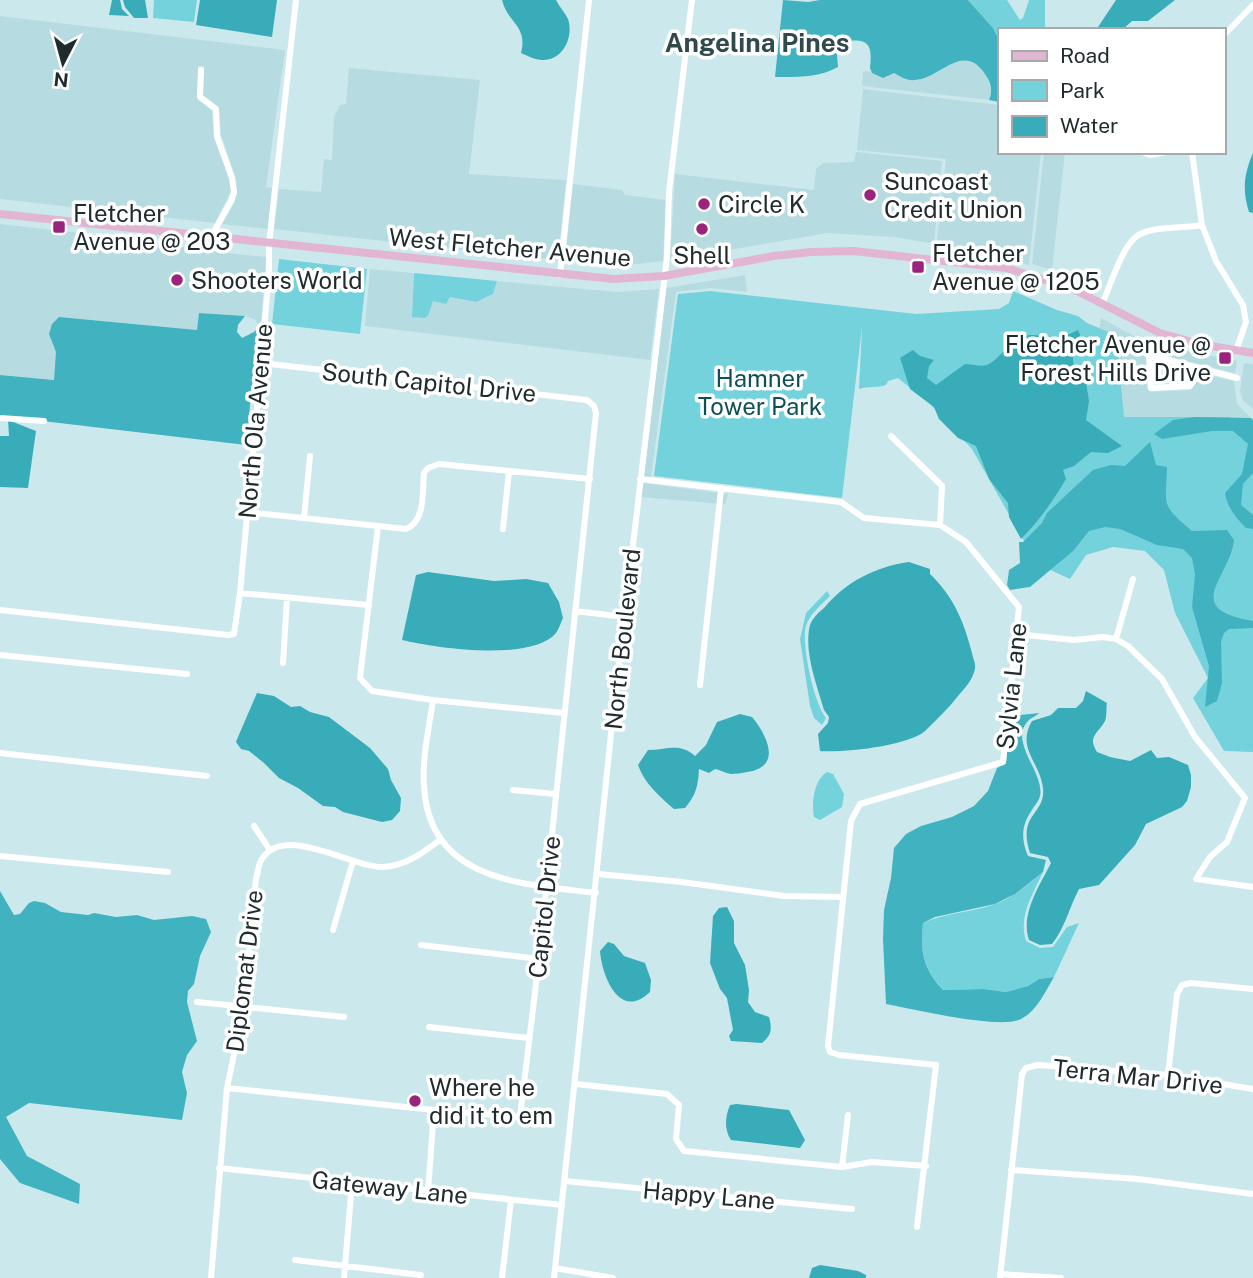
<svg xmlns="http://www.w3.org/2000/svg" width="1253" height="1278" font-family="'Public Sans',sans-serif">
  <style>
    .built { fill: #b6dce1 }
    .green { fill: #74d2dd }
    .forest { fill: #41b3c0 }
    .water { fill: #38acb8 }
    .lines { fill: none; stroke-linecap: round; stroke-linejoin: round }
    .minor { stroke: #fff; stroke-width: 6 }
    .major { stroke: #e2b5d3; stroke-width: 8 }
    .poi-dot { fill: #9a237d; stroke: #fff; stroke-width: 2.5 }
    .labels { text-anchor: middle; dominant-baseline: central; stroke-width: 7; stroke-linejoin: round; paint-order: stroke }
    .poi-label { font-size: 24px; fill: #202b2d; stroke: #fff; text-anchor: start }
    .street-label { font-size: 24px; fill: #202b2d; stroke: #fff }
    .park-label { font-size: 24px; fill: #0d5056; stroke: #fff }
    .neighbourhood-label { font-size: 26px; font-weight: bold; fill: #2f494c; stroke: #fff }
  </style>
  <rect width="100%" height="100%" fill="#cbe9ed"/>
  <path class="built" d="M0,16L285,50L266,187L272,188L268,229L222,224L235,202L237,193L236,179L221,135L219,109L203,95L204,66H198L197,97L212,111L214,138L230,180L231,191L215,223L0,199Z
    M967,60L980,67L987,76L992,94L989,100L862,86L863,71L894,73L906,79L918,80L935,74L952,63Z
    M349,68L480,80L469,174L566,180L558,260L274,229L279,189L321,192L324,159L332,160L334,117L340,105L346,104Z
    M863,89L999,105V152H1041L1029,265L992,254L936,248L946,159L857,150Z
    M856,152L942,161L934,244L895,237L828,233L670,260L675,174L814,190L816,169L823,163L854,162Z
    M1044,152H1065L1052,270L1032,264Z
    M573,184L622,190L625,195L666,200L663,261L621,266L565,261Z
    M0,224L141,240L209,251L266,257L261,323L258,327L256,320L245,316L199,313L198,330L59,317L49,334L57,352L54,380L0,375Z
    M370,269L414,273L412,317L425,318L428,316L432,301L450,297L476,302L493,294L497,281L617,292L659,289L650,360L365,326Z
    M745,275L747,292L711,288L676,292L651,477L644,476L666,288Z
    M1101,318L1134,336L1166,347L1237,361L1235,373L1150,352L1146,356L1147,388L1151,392L1190,390L1203,374L1234,381L1237,404L1253,420L1251,418L1173,420L1130,425L1118,413L1098,335Z
    M1244,363L1253,364V409L1243,401L1240,391Z
    M643,483L728,494L725,504H722L641,497Z"/>
  <path class="green" d="M154,0H197L194,22L153,18Z
    M968,0H1007L1020,20L1023,18L1029,0H1045V30H999V40L993,28Z
    M279,259L367,269L360,334L272,324Z
    M414,273L497,281L493,294L476,302L450,297L446,304L433,301L428,316L425,318L412,317Z
    M710,291L916,314L999,309L1009,303L1013,291L1057,310L1078,316L1087,323L1116,335L1124,417H1230L1253,443V752L1224,751L1193,698L1208,678L1175,613L1164,570L1145,551L1113,547L1086,555L1070,579L1037,564L972,449L929,403L898,378L888,381L886,385C878,388 869,386 859,389L862,327L842,498L654,476L678,294Z
    M827,591L830,596C822,604 809,615 806,626C801,645 814,703 826,718L822,725L814,718L810,706L800,639L806,613Z
    M827,772L833,774L844,794L842,807L820,820L814,817C811,803 814,780 827,772Z
    M1043,872C1033,894 1018,916 1026,941L1040,948L1053,947L1067,927L1079,923L1054,977L1039,979L1028,986L1006,992L984,989L943,990C923,967 920,952 923,923C948,912 975,912 998,903C1015,896 1029,883 1043,872Z"/>
  <path class="forest" d="M783,0L808,2L820,0H968L993,28L999,40V102L989,100C993,91 991,82 985,74C963,41 940,79 915,80C907,81 901,77 894,73L883,78L872,73L870,68C872,47 871,38 846,41L837,54L838,67C819,78 796,77 775,77Z
    M199,313L245,316L238,325L237,332L242,338L254,332L258,327L246,445L0,416V375L54,380L56,352L49,334L52,324L59,317L197,330Z
    M1195,417L1251,418L1253,420V473L1243,484L1241,505L1253,515V529L1246,528C1236,518 1227,507 1225,493L1242,474L1248,444L1233,431H1212L1162,439L1154,434L1173,420Z
    M1150,442L1156,465L1167,467C1166,507 1160,504 1192,531L1227,530L1234,540C1230,578 1180,609 1253,621V628L1229,629L1224,633L1221,642L1222,683L1217,701L1205,707L1209,666L1192,607L1195,574L1192,558L1183,549L1157,545L1120,529L1105,527L1089,531L1073,551L1030,587L1010,590L1007,585L1009,570L1020,563L1019,542H1023L1042,523L1047,513L1093,470L1111,465L1125,466Z
    M1039,713C1036,716 1033,717 1030,719C1006,740 1045,772 1040,796C1039,801 1034,806 1032,810C1021,825 1021,840 1028,856L1046,860L1043,872L1015,894L995,904L935,917L923,923C920,952 923,968 943,990L984,989L1006,992L1028,986L1039,979L1054,977C1045,992 1037,1011 1021,1019C1001,1030 913,1009 886,1004L883,939L884,910L891,878L894,848L906,834L921,826L952,817L974,806L988,791L997,768L1006,763L1011,716Z
    M0,891L14,915L20,914L29,903L34,901L45,903L61,912L88,915L94,913L116,917L137,915L154,920L192,916L206,919L211,932L200,956L194,984L188,991L187,1002L197,1041L187,1055L182,1072L187,1093L182,1120L29,1103L6,1117L27,1156L80,1184L79,1204L20,1183L0,1159Z"/>
  <path class="water" d="M112,0H120L122,9L129,16L109,15Z
    M123,0H145L148,18H134L125,7Z
    M200,0H277L272,37L196,25Z
    M502,0H556C559,6 565,13 568,19C574,37 563,61 542,60C535,60 528,56 521,53C528,25 508,24 502,0Z
    M1116,0H1175L1148,21H1132L1122,30H1096Z
    M1253,153V213L1249,212C1242,190 1244,174 1253,153Z
    M1078,330L1082,340C1068,356 1071,368 1086,382L1089,401L1086,420L1122,446L1108,453L1091,452L1074,466L1063,470L1066,479C1053,501 1039,521 1021,539L1009,517L1008,503L989,479L976,446L958,438L939,419L934,407L910,389L900,358L913,350L920,356L934,360L929,366L927,378L936,385L965,364C971,364 981,367 987,365C1001,360 1011,334 1033,335C1042,335 1052,340 1061,342L1063,337Z
    M8,420L36,431L28,488L0,487V436H9Z
    M909,562L930,569V574C954,597 964,622 972,653C973,659 976,663 975,669C972,681 965,688 958,696C948,709 936,720 925,731C908,746 843,753 820,751L818,734L828,723L829,717L824,710C817,686 805,655 809,630C810,620 817,614 824,608C846,582 874,567 909,562Z
    M428,572L494,581L526,579L548,583L559,602L563,618C561,622 559,629 556,633C532,662 435,648 402,640L416,575Z
    M1086,691L1107,703C1106,708 1107,717 1105,721C1098,734 1087,736 1097,752L1110,757L1130,761L1151,750L1157,758L1169,757L1188,765L1191,775V787L1187,801L1182,807L1146,824L1135,845L1099,885L1079,889C1069,908 1065,928 1052,944L1040,945L1029,940C1020,914 1040,885 1051,863L1048,857L1030,853C1017,813 1046,815 1043,788C1040,762 1016,748 1032,721L1051,715L1058,708H1076L1083,701Z
    M257,693L274,696L291,707L300,706L310,712L329,717L370,748L388,769L391,780L401,798L400,811L392,820L382,822L343,812L335,807L323,806L298,788L279,778L264,763L249,751L241,749L236,742L238,737Z
    M740,714L752,717C767,735 783,767 747,772C742,773 736,774 731,774C725,773 720,770 715,769L709,773L699,769C698,786 696,795 685,808L674,809C660,797 644,783 638,765L648,750C666,750 680,742 695,756L706,745L717,722Z
    M727,907L734,921V943L745,965L749,990L748,1002L755,1012L769,1017C772,1029 772,1035 762,1043L731,1041L729,1036L733,1030L727,998L720,989L710,963L713,916L719,908Z
    M608,942L614,944L624,956L645,963L651,980L650,992C620,1021 602,977 600,951Z
    M737,1104L789,1110L805,1140L800,1148L731,1140C724,1129 725,1117 730,1105Z
    M820,1265L858,1271L866,1275V1278H809L812,1268Z"/>
  <g class="lines">
    <path class="minor" d="M1223,36L1253,5
      M201,70L200,97L216,109L217,136L232,178L234,192L231,201L211,237
      M1142,152L1150,155L1166,152
      M1192,152L1202,225L1216,261L1243,305L1246,322L1236,351
      M560,275L589,0
      M1102,304C1110,287 1122,246 1137,236C1154,225 1183,229 1202,225
      M1201,370L1190,386L1151,388L1149,355L1237,378
      M0,418L44,421
      M891,436L942,486L940,525
      M640,479L841,502L864,518L940,525L966,542L1019,607L1003,762L860,804L851,821L828,1046L830,1052L839,1055L936,1065L917,1227
      M247,512L406,529C426,521 422,492 424,473L428,468L439,464L590,479
      M304,518L310,456
      M378,526L360,678L372,691L433,700L564,713
      M503,529L509,471
      M240,593L369,605
      M0,610L228,635L234,634L240,593L261,363L269,273V244L296,0
      M575,611L625,617
      M1016,634L1074,640L1103,637L1116,639L1128,646L1162,679L1195,737L1245,798
      M1116,639L1133,579
      M0,655L187,674
      M283,663L287,598
      M700,685L721,490
      M433,700C429,728 422,758 424,786C429,882 523,884 596,893
      M0,753L207,776
      M513,790L555,794
      M1245,798L1227,842L1210,857L1196,879L1253,887
      M254,826L270,850
      M0,856L168,872
      M598,874L682,882L784,896L843,897
      M333,930L353,861
      M421,945L539,959
      M197,1002L344,1017
      M429,1027L529,1038
      M1168,1075L1177,994L1182,985L1191,983L1253,989
      M576,1084L667,1094L679,1105L676,1139L684,1151L842,1167L872,1162L926,1166
      M227,1088L434,1110L520,1117L539,959L596,413L594,406L587,400L261,363
      M842,1167L848,1115
      M219,1168L562,1205
      M1011,1170L1138,1179L1253,1194
      M565,1181L852,1209
      M428,1191L434,1110
      M295,1260L421,1275
      M555,1268L613,1278
      M1000,1274L1061,1278
      M211,1278L227,1088L244,1006L256,879C258,873 258,864 262,859C285,823 351,868 384,867C406,866 424,852 441,839
      M344,1278L352,1183
      M502,1278L511,1200
      M554,1278L614,706L667,257L669,192L692,0
      M1000,1278L1022,1074L1026,1068L1038,1065L1168,1075L1253,1089"/>
    <path class="major" d="M0,214L613,279L664,276L774,256L811,252L854,251L1006,268L1071,288L1160,333L1199,344L1253,353"/>
  </g>
  <g class="poi-dot">
    <circle cx="870" cy="195" r="7"/>
    <circle cx="704" cy="204" r="7"/>
    <rect x="52" y="220" width="14" height="14" rx="3.5"/>
    <circle cx="702" cy="229" r="7"/>
    <rect x="911" y="260" width="14" height="14" rx="3.5"/>
    <circle cx="177" cy="280" r="7"/>
    <rect x="1218" y="351" width="14" height="14" rx="3.5"/>
    <circle cx="415" cy="1101" r="7"/>
  </g>
  <g class="labels">
    <g class="poi-label">
      <text x="884" y="181">Suncoast<tspan x="884" dy="28">Credit Union</tspan></text>
      <text x="718" y="204">Circle K</text>
      <text x="73" y="213">Fletcher<tspan x="73" dy="28">Avenue @ 203</tspan></text>
      <text x="932" y="253">Fletcher<tspan x="932" dy="28">Avenue @ 1205</tspan></text>
      <text x="702" y="255" text-anchor="middle">Shell</text>
      <text x="191" y="280">Shooters World</text>
      <text x="1211" y="344" text-anchor="end">Fletcher Avenue @<tspan x="1211" dy="28">Forest Hills Drive</tspan></text>
      <text x="429" y="1087">Where he<tspan x="429" dy="28">did it to em</tspan></text>
    </g>
    <g class="street-label">
      <text transform="translate(510 247) rotate(5)">West Fletcher Avenue</text>
      <text transform="translate(429 382) rotate(6)">South Capitol Drive</text>
      <text transform="translate(255 421) rotate(-85)">North Ola Avenue</text>
      <text transform="translate(622 639) rotate(-84)">North Boulevard</text>
      <text transform="translate(1011 686) rotate(-84)">Sylvia Lane</text>
      <text transform="translate(544 907) rotate(-84)">Capitol Drive</text>
      <text transform="translate(244 971) rotate(-83)">Diplomat Drive</text>
      <text transform="translate(1138 1076) rotate(6)">Terra Mar Drive</text>
      <text transform="translate(390 1187) rotate(6)">Gateway Lane</text>
      <text transform="translate(709 1195) rotate(5)">Happy Lane</text>
    </g>
    <g class="park-label">
      <text x="760" y="378">Hamner<tspan x="760" dy="28">Tower Park</tspan></text>
    </g>
    <g class="neighbourhood-label">
      <text x="757" y="42">Angelina Pines</text>
    </g>
  </g>
  <rect x="998" y="28" width="228" height="126" fill="#ffffff" stroke="#a6aaab" stroke-width="2"/>
  <rect x="1012" y="51" width="35" height="10" fill="#e2b5d3" stroke="#a6aaab" stroke-width="2"/>
  <text x="1060" y="63" font-size="21" fill="#202b2d">Road</text>
  <rect x="1012" y="80" width="35" height="21" fill="#74d2dd" stroke="#a6aaab" stroke-width="2"/>
  <text x="1060" y="98" font-size="21" fill="#202b2d">Park</text>
  <rect x="1012" y="116" width="35" height="21" fill="#38acb8" stroke="#a6aaab" stroke-width="2"/>
  <text x="1060" y="133" font-size="21" fill="#202b2d">Water</text>
  <g transform="translate(63 63) rotate(186)" stroke="#ffffff" stroke-width="5" paint-order="stroke">
  <path d="M0-5L12 26L0 18L-12 26Z" fill="#202b2d"/>
  <text y="-10" font-size="19" font-weight="bold" text-anchor="middle" fill="#202b2d">N</text>
  </g>
</svg>
